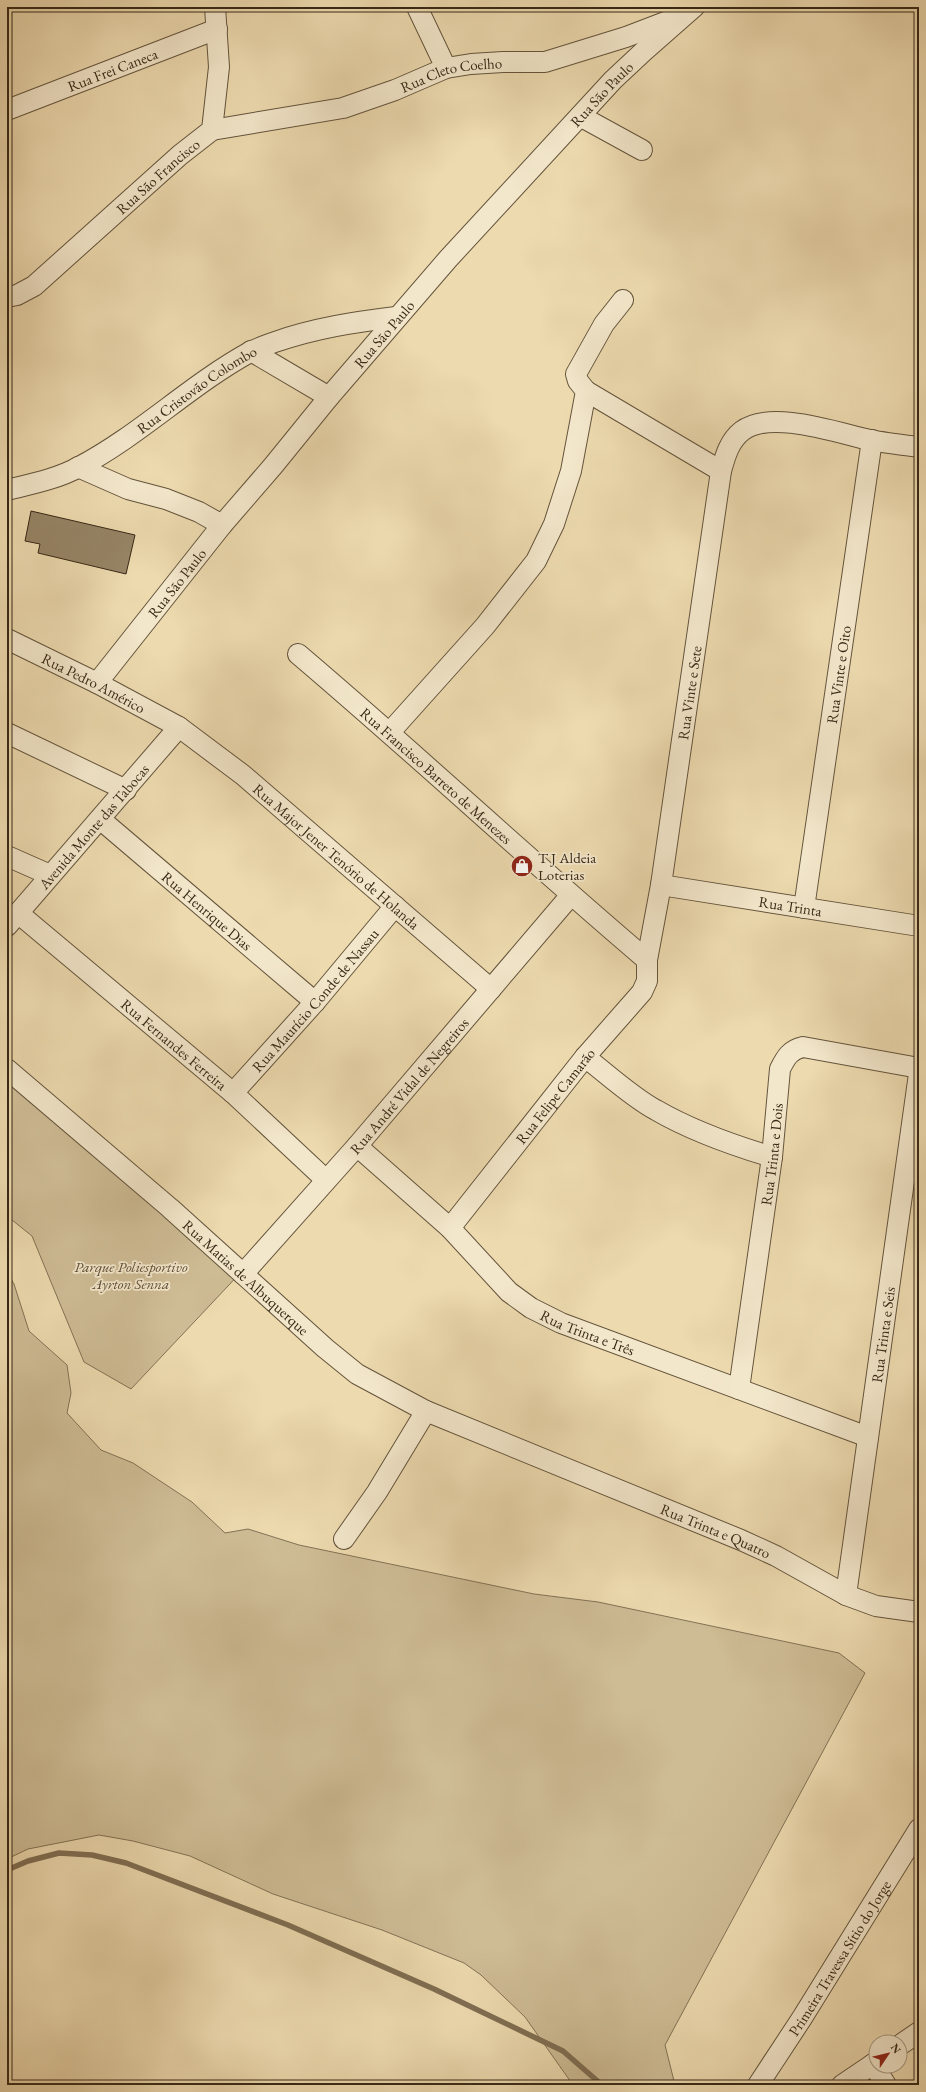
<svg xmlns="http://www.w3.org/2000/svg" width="926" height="2092" font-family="'EB Garamond',serif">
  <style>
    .green { fill: #cebc95; stroke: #827256 }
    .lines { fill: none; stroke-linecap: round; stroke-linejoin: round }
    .stream { stroke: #7f6e53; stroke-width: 5.5 }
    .building { fill: #968566; stroke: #372816 }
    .street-casing { stroke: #64543c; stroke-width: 22 }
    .street { stroke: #f3e7cb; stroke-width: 20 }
    .labels { text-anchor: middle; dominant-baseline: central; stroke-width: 3.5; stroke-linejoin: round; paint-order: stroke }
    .street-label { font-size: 15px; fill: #372816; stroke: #f3e7cb }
    .poi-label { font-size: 15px; fill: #372816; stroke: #f3e7cb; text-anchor: start }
    .park-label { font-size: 15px; font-style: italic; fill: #5d4d36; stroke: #f3e7cb }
  </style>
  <rect width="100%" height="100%" fill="#eddaaf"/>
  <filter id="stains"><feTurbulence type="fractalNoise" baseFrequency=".005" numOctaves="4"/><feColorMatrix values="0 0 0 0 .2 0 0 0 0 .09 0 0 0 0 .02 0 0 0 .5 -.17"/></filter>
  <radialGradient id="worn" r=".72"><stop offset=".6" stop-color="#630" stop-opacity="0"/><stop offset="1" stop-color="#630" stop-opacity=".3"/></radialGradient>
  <path class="green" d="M7,1062L244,1269L131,1389L84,1362L32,1236L7,1216Z
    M7,1272L14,1284L29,1331L67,1365L71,1393L67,1413L101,1450L133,1463L192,1502L225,1533L248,1529L299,1545L534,1594L598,1602L839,1653L865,1673L665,2045L675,2085H573L525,2017L481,1975L464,1963L382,1930L273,1894L190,1856L133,1841L99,1835L28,1849L7,1859Z"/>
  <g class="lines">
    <path class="stream" d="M7,1870L28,1861L59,1853L92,1855L126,1863L288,1925L434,1989L563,2051L602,2085"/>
  </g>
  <path class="building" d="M31,511L135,535L126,574L38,553L40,544L25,541Z"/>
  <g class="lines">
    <g class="street-casing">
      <g id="street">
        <path d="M417,7L446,68"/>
        <path id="s1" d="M7,110L217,29"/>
        <path d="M580,116L642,150"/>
        <path id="s2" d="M212,130L343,108L395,90L446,68L471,64L503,62H545L626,37L673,19"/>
        <path id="s3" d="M7,297L17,295L34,286L180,155L212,130L219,67L215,7"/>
        <path d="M251,351L329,397"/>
        <path d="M586,391L721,471"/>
        <path d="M78,467L128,489L166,499L199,512L222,525"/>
        <path id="s4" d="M7,490C31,484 57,479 79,467C140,435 190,385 250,352C258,348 267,345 275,342C315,328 355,322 396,317"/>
        <path id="s5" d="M7,639L97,683L179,727L243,775L491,989"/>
        <path id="s6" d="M298,654C416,754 529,860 647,960"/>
        <path id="s7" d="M97,683L222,525L273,466L329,397L448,259L613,80L644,51L694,7"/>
        <path d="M390,732L485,626L536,561L554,524L571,471L586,391L578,381L576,374L604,324L623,300"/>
        <path d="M7,733L126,790"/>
        <path id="s8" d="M100,819L315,1002"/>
        <path d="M7,856L50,875"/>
        <path id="s9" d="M661,885L919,926"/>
        <path id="s10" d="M804,908L872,440"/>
        <path id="s11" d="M18,913L233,1093L326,1180"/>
        <path id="s12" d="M7,926L179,727"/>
        <path d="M585,1057C606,1073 633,1098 656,1110C692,1131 732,1145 772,1157"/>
        <path id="s13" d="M7,1069L170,1208L325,1348L357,1374L426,1411L741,1540L776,1556L846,1595L876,1606L919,1612"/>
        <path id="s14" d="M233,1093L315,1002L395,906"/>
        <path id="s15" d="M357,1146L450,1228L509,1292L531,1308L561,1323L868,1437"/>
        <path id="s16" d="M450,1228L585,1057L642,992L647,981V960L661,885L721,471C725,457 729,441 742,431C770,409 838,433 870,440C886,443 903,445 919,447"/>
        <path id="s17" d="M243,1274L357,1146L571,895"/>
        <path id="s18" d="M739,1389L772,1157L780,1069C786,1057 790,1050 803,1047L919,1068"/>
        <path d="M344,1539L377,1492L426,1411"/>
        <path id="s19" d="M846,1595L919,1074"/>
        <path d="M900,2045L919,2032"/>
        <path d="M873,2064L886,2085"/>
        <path id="s20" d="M758,2085L802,2018L919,1829"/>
        <path d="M842,2085L876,2062"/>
      </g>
    </g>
    <use href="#street" class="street"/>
  </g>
  <defs>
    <g id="shop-disc" transform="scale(1.15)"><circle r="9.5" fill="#8f2418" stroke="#f3e7cb"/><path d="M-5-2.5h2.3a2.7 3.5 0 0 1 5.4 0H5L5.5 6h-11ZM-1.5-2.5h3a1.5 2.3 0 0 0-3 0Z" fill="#fff"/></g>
  </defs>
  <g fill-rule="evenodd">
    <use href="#shop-disc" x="522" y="866"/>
  </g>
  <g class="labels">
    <g class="street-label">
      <text stroke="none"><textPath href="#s1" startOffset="113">Rua Frei Caneca</textPath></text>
      <text stroke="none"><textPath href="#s2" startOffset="247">Rua Cleto Coelho</textPath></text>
      <text stroke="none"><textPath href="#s7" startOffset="776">Rua São Paulo</textPath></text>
      <text stroke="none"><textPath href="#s3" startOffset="195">Rua São Francisco</textPath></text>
      <text stroke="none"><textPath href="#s7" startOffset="452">Rua São Paulo</textPath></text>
      <text stroke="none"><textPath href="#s4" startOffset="217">Rua Cristovão Colombo</textPath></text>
      <text stroke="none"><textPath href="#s7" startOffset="128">Rua São Paulo</textPath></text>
      <text stroke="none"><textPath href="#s10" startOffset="236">Rua Vinte e Oito</textPath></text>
      <text stroke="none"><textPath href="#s5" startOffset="97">Rua Pedro Américo</textPath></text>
      <text stroke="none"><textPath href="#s16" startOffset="608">Rua Vinte e Sete</textPath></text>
      <text stroke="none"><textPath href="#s6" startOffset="184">Rua Francisco Barreto de Menezes</textPath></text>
      <text stroke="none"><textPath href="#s12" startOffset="132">Avenida Monte das Tabocas</textPath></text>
      <text stroke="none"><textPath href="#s5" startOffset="397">Rua Major Jener Tenório de Holanda</textPath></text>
      <text stroke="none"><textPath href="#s9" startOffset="131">Rua Trinta</textPath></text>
      <text stroke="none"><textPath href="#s8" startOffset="141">Rua Henrique Dias</textPath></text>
      <text stroke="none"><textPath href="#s14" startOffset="124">Rua Maurício Conde de Nassau</textPath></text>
      <text stroke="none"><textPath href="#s11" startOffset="204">Rua Fernandes Ferreira</textPath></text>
      <text stroke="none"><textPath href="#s17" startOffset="251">Rua André Vidal de Negreiros</textPath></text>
      <text stroke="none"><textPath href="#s16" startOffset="169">Rua Felipe Camarão</textPath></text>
      <text stroke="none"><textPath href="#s18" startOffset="237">Rua Trinta e Dois</textPath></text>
      <text stroke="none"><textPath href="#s13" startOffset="317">Rua Matias de Albuquerque</textPath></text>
      <text stroke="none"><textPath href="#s15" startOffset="300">Rua Trinta e Três</textPath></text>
      <text stroke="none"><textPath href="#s19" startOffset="263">Rua Trinta e Seis</textPath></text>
      <text stroke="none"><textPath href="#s13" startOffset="856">Rua Trinta e Quatro</textPath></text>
      <text stroke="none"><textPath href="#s20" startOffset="151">Primeira Travessa Sítio do Jorge</textPath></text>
    </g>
    <g class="poi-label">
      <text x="538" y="857">T J Aldeia<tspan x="538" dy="17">Loterias</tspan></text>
    </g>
    <g class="park-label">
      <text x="131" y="1266">Parque Poliesportivo<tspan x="131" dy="17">Ayrton Senna</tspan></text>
    </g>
  </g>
  <rect width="926" height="2092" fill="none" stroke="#eddaaf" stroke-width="24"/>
  <rect x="8" y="8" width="910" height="2076" fill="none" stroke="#372816" stroke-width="2"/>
  <rect x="12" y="12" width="902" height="2068" fill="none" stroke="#372816"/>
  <g transform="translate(888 2054) rotate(55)"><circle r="19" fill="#f3e7cb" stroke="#a89b83"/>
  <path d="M0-3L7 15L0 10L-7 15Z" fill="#8f2418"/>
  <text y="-6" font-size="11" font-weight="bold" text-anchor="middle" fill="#372816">N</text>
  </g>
  <rect width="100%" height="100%" filter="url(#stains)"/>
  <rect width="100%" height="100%" fill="url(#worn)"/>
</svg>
